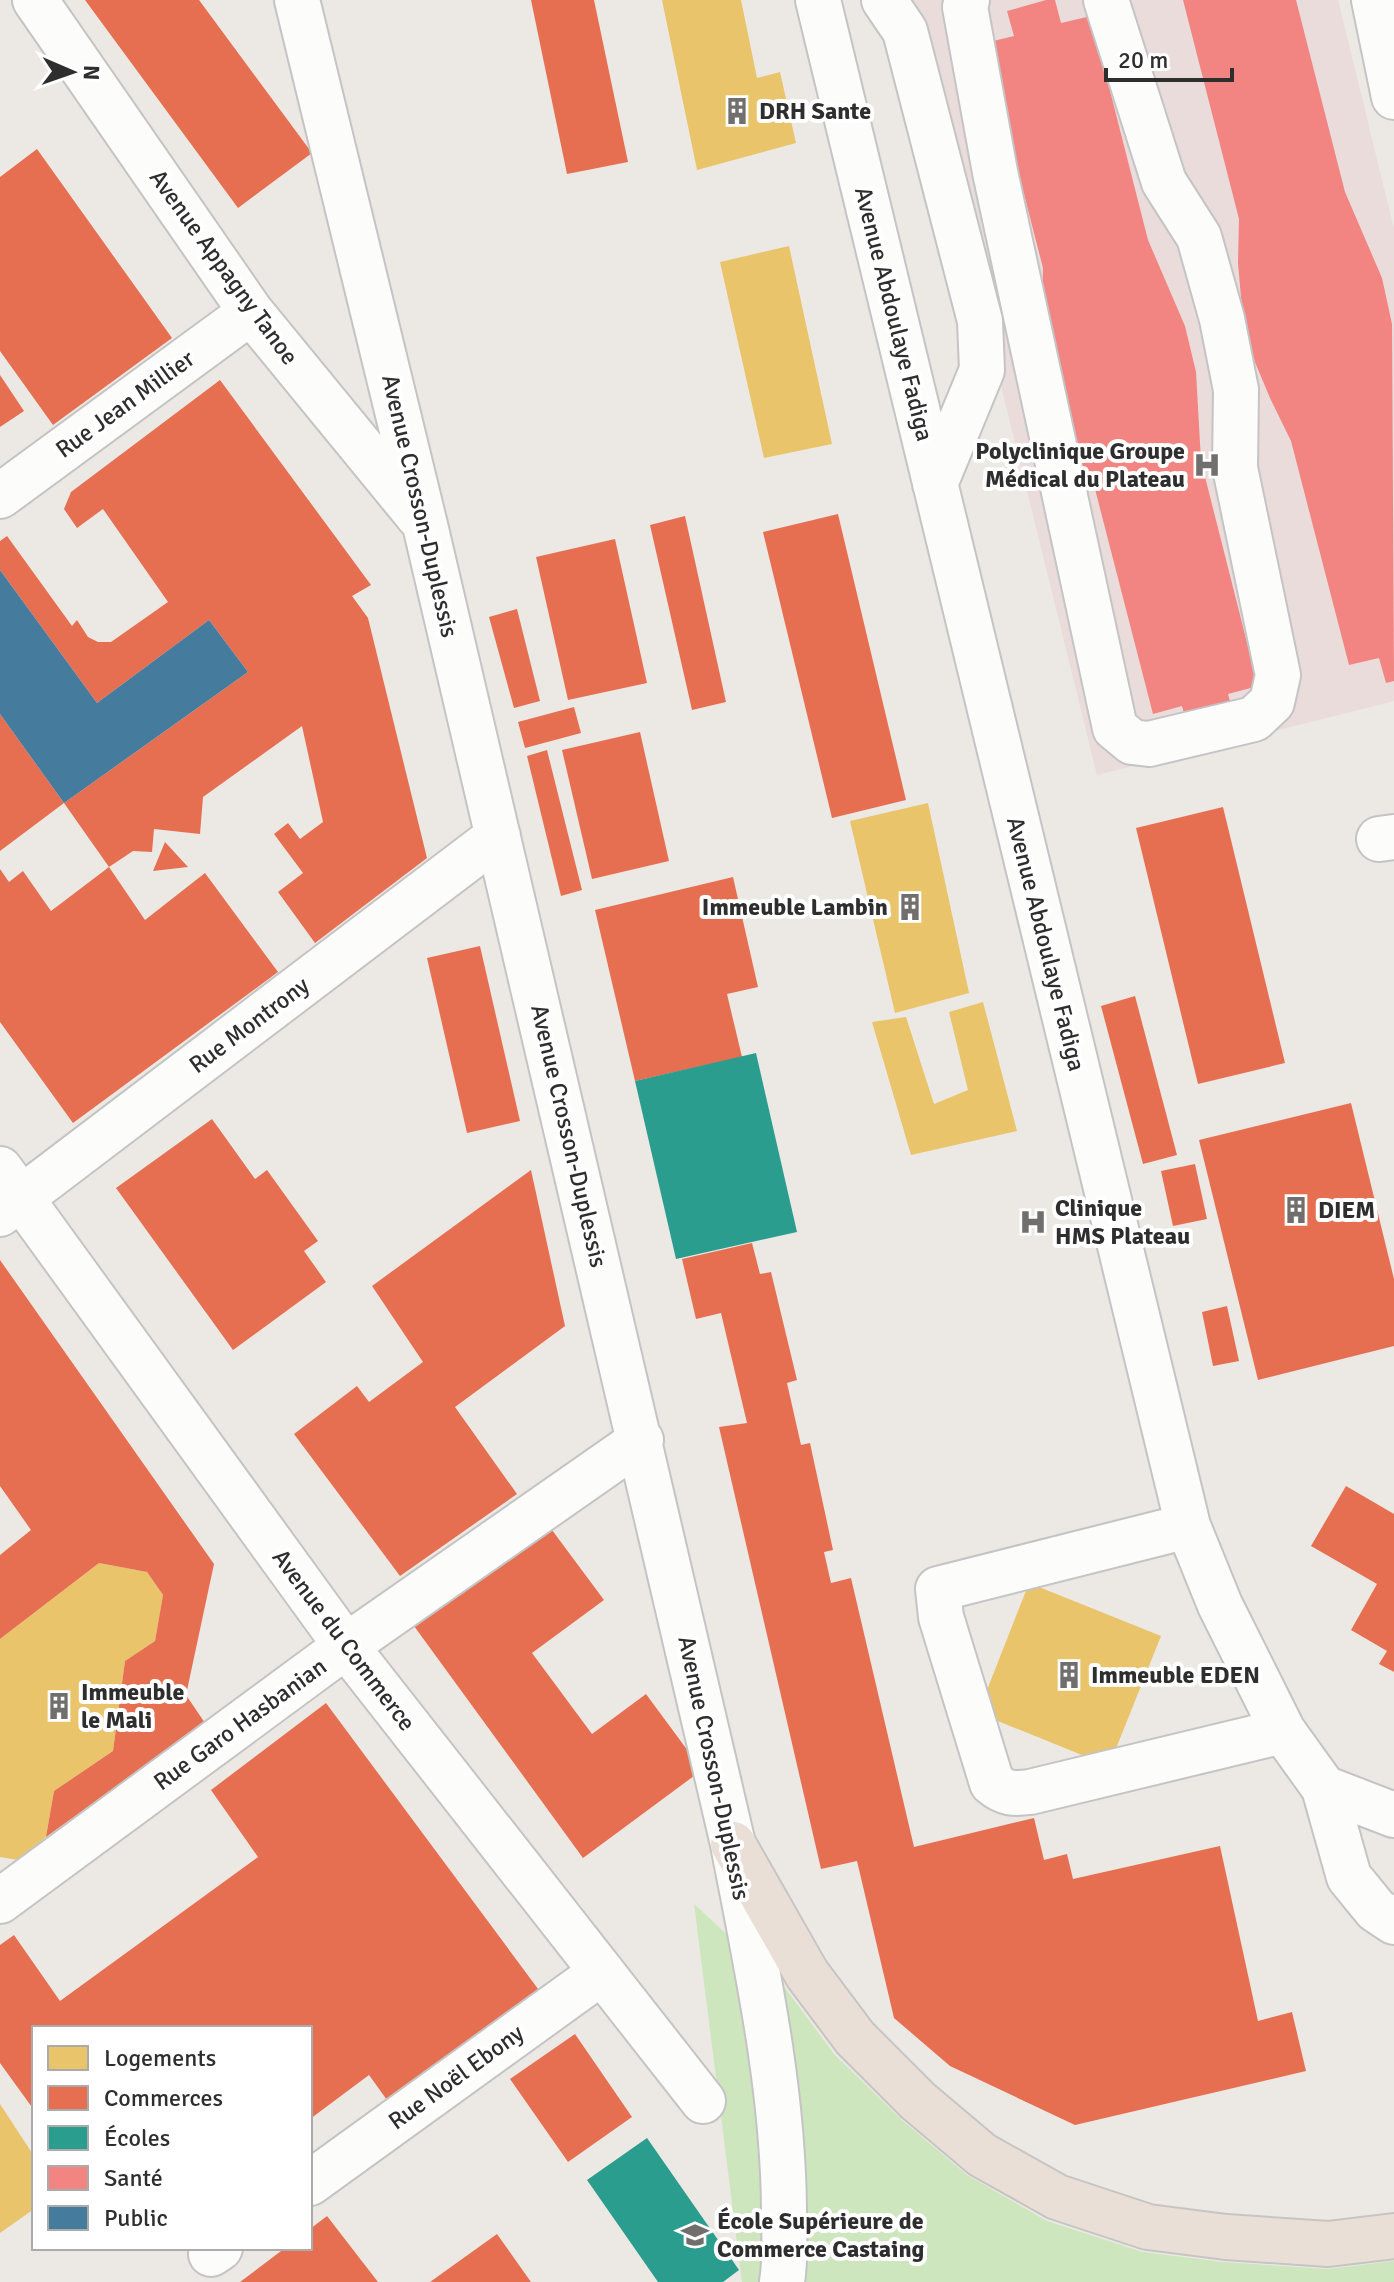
<svg xmlns="http://www.w3.org/2000/svg" width="1394" height="2282" font-family="Signika,sans-serif">
  <style>
    .medical { fill: #e9dcdb }
    .green { fill: #cee6be }
    .homes { fill: #e9c46a }
    .shops { fill: #e76f51 }
    .schools { fill: #2a9d8f }
    .health { fill: #f28482 }
    .public { fill: #457b9d }
    .lines { fill: none; stroke-linecap: round; stroke-linejoin: round }
    .minor-casing { stroke: #c5c4c5; stroke-width: 48 }
    .highway-casing { stroke: #c6c5c4; stroke-width: 48 }
    .minor { stroke: #fcfcfb; stroke-width: 44 }
    .highway { stroke: #eadfd6; stroke-width: 44 }
    .labels { text-anchor: middle; dominant-baseline: central; stroke-width: 8; stroke-linejoin: round; paint-order: stroke }
    .poi-label { font-size: 24px; font-weight: bold; fill: #2e2e2e; stroke: #fff; text-anchor: start }
    .street-label { font-size: 24px; fill: #2e2e2e; stroke: #fff }
  </style>
  <rect width="100%" height="100%" fill="#ece8e4"/>
  <path class="medical" d="M906,0H1338L1394,229V701L1097,775Z"/>
  <path class="green" d="M694,1904L785,1988L835,2055L902,2120L967,2175L1047,2221L1143,2252L1223,2262L1328,2269L1394,2261V2282H742Z"/>
  <path class="homes" d="M662,0H741L757,78L780,72L796,143L697,170Z
    M789,246L832,444L764,458L720,262Z
    M928,803L969,993L895,1013L850,821Z
    M983,1002L1017,1131L911,1155L872,1022L906,1017L934,1104L968,1090L949,1012Z
    M99,1563L147,1572L163,1595L155,1641L125,1661L113,1751L54,1791L46,1837L18,1860L0,1857V1639Z
    M1029,1583L1161,1636L1109,1766L978,1713Z
    M0,2104L34,2156V2209L0,2233Z"/>
  <path class="shops" d="M85,0H199L312,153L238,208Z
    M531,0H594L628,162L567,174Z
    M37,149L172,338L53,425L0,351V177Z
    M0,375L24,411L0,427Z
    M220,380L371,585L352,596L368,618L427,858L315,943L278,892L303,873L274,834L288,823L300,839L323,822L302,726L203,797L200,834L154,829L152,852L133,851L109,867L64,803L248,672L209,620L97,703L0,570V541L7,536L72,626L77,620L88,637L98,642H111L168,602L103,509L77,528L64,509L71,492Z
    M838,514L906,800L832,818L763,532Z
    M685,516L726,702L692,710L650,525Z
    M615,539L647,683L568,700L536,557Z
    M517,609L540,701L514,708L489,617Z
    M574,707L581,733L525,748L518,722Z
    M0,714L64,803L0,851Z
    M640,732L669,861L592,879L562,750Z
    M547,750L582,890L561,896L527,756Z
    M1223,807L1285,1063L1198,1084L1136,828Z
    M165,842L188,867L153,871Z
    M109,867L145,920L205,873L278,972L73,1123L0,1022V869L9,882L23,871L51,911Z
    M733,877L758,987L727,994L742,1057L635,1081L595,910Z
    M480,946L520,1121L467,1133L427,958Z
    M1135,996L1177,1155L1143,1164L1101,1006Z
    M1351,1103L1394,1279V1346L1258,1380L1199,1140Z
    M212,1119L255,1179L267,1170L318,1241L304,1251L326,1282L233,1350L116,1188Z
    M1195,1164L1207,1219L1173,1226L1161,1171Z
    M531,1170L565,1326L455,1407L517,1494L400,1576L294,1434L357,1386L369,1402L423,1362L372,1286Z
    M752,1243L760,1274L771,1272L797,1380L787,1383L801,1445L810,1443L833,1550L824,1552L831,1583L851,1578L914,1847L1034,1818L1044,1860L1067,1854L1073,1879L1220,1846L1258,2021L1292,2012L1306,2071L1075,2125L950,2066L894,2018L857,1861L821,1869L719,1427L747,1423L721,1313L696,1319L682,1259Z
    M0,1260L214,1564L186,1695L205,1723L46,1837L54,1791L113,1751L125,1661L155,1641L163,1595L147,1572L99,1563L0,1639V1555L31,1530L0,1486Z
    M1227,1306L1239,1361L1213,1366L1202,1312Z
    M1346,1486L1394,1514V1672L1379,1664L1387,1651L1351,1630L1377,1584L1311,1546Z
    M549,1526L604,1600L532,1653L592,1734L646,1694L702,1770L583,1858L414,1626Z
    M326,1703L547,2001L457,2068L448,2055L387,2100L369,2075L310,2119V2028H34V2110L0,2063V1945L14,1935L60,2001L258,1857L211,1790Z
    M575,2034L632,2117L568,2162L510,2079Z
    M327,2216L378,2282H240L285,2248H310V2229Z
    M497,2234L531,2282H430Z"/>
  <path class="schools" d="M756,1053L797,1232L676,1259L635,1081Z
    M647,2138L739,2270L723,2282H658L587,2180Z"/>
  <path class="health" d="M1046,0H1055L1061,23L1091,16L1148,240L1185,326L1196,372L1201,461L1258,686L1228,694L1235,719L1189,731L1182,706L1153,714L1095,489L1073,446L1042,311L1043,268L985,43L1014,36L1007,11Z
    M1183,0H1296L1345,192L1382,278L1392,324L1394,681L1386,683L1379,658L1349,665L1291,441L1270,398L1252,355L1242,309L1238,263L1239,219Z"/>
  <path class="public" d="M0,570L97,703L209,620L248,672L64,803L0,714Z"/>
  <g class="lines">
    <g class="minor-casing">
      <path id="minor" d="M35,0L251,312L419,517
        M297,0L425,525L733,1844C756,1964 783,2086 784,2209C784,2233 786,2258 782,2282
        M818,0L1188,1526L1220,1605L1283,1731L1324,1788L1394,1815
        M884,0L905,31L980,321L982,370L935,484
        M967,0L965,7L995,172L1115,728L1132,742L1149,744L1254,719L1272,702L1278,675L1235,468L1236,390L1222,319L1199,237L1164,182L1106,0
        M1374,0L1394,97
        M0,496L251,312
        M1379,839L1394,837
        M0,1169L346,1646L703,2101
        M0,1214L498,836
        M1188,1526L938,1589L941,1617L992,1783C1005,1794 1014,1794 1030,1792L1283,1731
        M1324,1788L1349,1877L1376,1910L1394,1922
        M0,1901L346,1646L641,1440
        M310,2183L602,1972
        M211,2254L220,2248"/>
    </g>
    <g class="highway-casing">
      <path id="highway" d="M733,1844L807,1974L855,2038L918,2101L982,2155L1057,2197L1148,2227L1226,2237L1328,2244L1394,2236"/>
    </g>
    <use href="#minor" class="minor"/>
    <use href="#highway" class="highway"/>
  </g>
  <defs>
    <g id="building-bare" transform="scale(2.16)"><path d="M-4-6H4V6H1V3H-1V6H-4ZM-2.5-4.3h1.7v1.8h-1.7ZM.8-4.3h1.7v1.8H.8ZM-2.5-1h1.7V.8h-1.7ZM.8-1h1.7V.8H.8Z" fill="#706f6e" stroke="#fff" stroke-width="2.5" paint-order="stroke"/></g>
    <g id="hospital-bare" transform="scale(2.16)"><path d="M-5-5h3v3.5h4V-5h3V5h-3V1.5h-4V5h-3Z" fill="#706f6e" stroke="#fff" stroke-width="2.5" paint-order="stroke"/></g>
    <g id="university-bare" transform="scale(2.16)"><path d="M0-5L7-2L0 1L-7-2ZM-4 1L0 2.5L4 1V4Q0 6-4 4Z" fill="#706f6e" stroke="#fff" stroke-width="2.5" paint-order="stroke"/></g>
  </defs>
  <g fill-rule="evenodd">
    <use href="#building-bare" x="737" y="111"/>
    <use href="#hospital-bare" x="1207" y="465"/>
    <use href="#building-bare" x="910" y="907"/>
    <use href="#building-bare" x="1296" y="1210"/>
    <use href="#hospital-bare" x="1033" y="1222"/>
    <use href="#building-bare" x="1069" y="1675"/>
    <use href="#building-bare" x="59" y="1706"/>
    <use href="#university-bare" x="695" y="2235"/>
  </g>
  <g class="labels">
    <g class="poi-label">
      <text x="759" y="111">DRH Sante</text>
      <text x="1185" y="451" text-anchor="end">Polyclinique Groupe<tspan x="1185" dy="28">Médical du Plateau</tspan></text>
      <text x="888" y="907" text-anchor="end">Immeuble Lambin</text>
      <text x="1055" y="1208">Clinique<tspan x="1055" dy="28">HMS Plateau</tspan></text>
      <text x="1318" y="1210">DIEM</text>
      <text x="1091" y="1675">Immeuble EDEN</text>
      <text x="81" y="1692">Immeuble<tspan x="81" dy="28">le Mali</tspan></text>
      <text x="717" y="2221">École Supérieure de<tspan x="717" dy="28">Commerce Castaing</tspan></text>
    </g>
    <g class="street-label">
      <text transform="translate(224 267) rotate(54)">Avenue Appagny Tanoe</text>
      <text transform="translate(894 314) rotate(76)">Avenue Abdoulaye Fadiga</text>
      <text transform="translate(125 404) rotate(-36)">Rue Jean Millier</text>
      <text transform="translate(420 506) rotate(77)">Avenue Crosson-Duplessis</text>
      <text transform="translate(1046 944) rotate(76)">Avenue Abdoulaye Fadiga</text>
      <text transform="translate(249 1025) rotate(-37)">Rue Montrony</text>
      <text transform="translate(569 1136) rotate(77)">Avenue Crosson-Duplessis</text>
      <text transform="translate(344 1640) rotate(53)">Avenue du Commerce</text>
      <text transform="translate(240 1724) rotate(-36)">Rue Garo Hasbanian</text>
      <text transform="translate(714 1768) rotate(78)">Avenue Crosson-Duplessis</text>
      <text transform="translate(456 2077) rotate(-36)">Rue Noël Ebony</text>
    </g>
  </g>
  <rect x="32" y="2026" width="280" height="224" fill="#ffffff" stroke="#ababab" stroke-width="2"/>
  <rect x="48" y="2046" width="40" height="24" fill="#e9c46a" stroke="#ababab" stroke-width="2"/>
  <text x="104" y="2066" font-size="24" fill="#2e2e2e">Logements</text>
  <rect x="48" y="2086" width="40" height="24" fill="#e76f51" stroke="#ababab" stroke-width="2"/>
  <text x="104" y="2106" font-size="24" fill="#2e2e2e">Commerces</text>
  <rect x="48" y="2126" width="40" height="24" fill="#2a9d8f" stroke="#ababab" stroke-width="2"/>
  <text x="104" y="2146" font-size="24" fill="#2e2e2e">Écoles</text>
  <rect x="48" y="2166" width="40" height="24" fill="#f28482" stroke="#ababab" stroke-width="2"/>
  <text x="104" y="2186" font-size="24" fill="#2e2e2e">Santé</text>
  <rect x="48" y="2206" width="40" height="24" fill="#457b9d" stroke="#ababab" stroke-width="2"/>
  <text x="104" y="2226" font-size="24" fill="#2e2e2e">Public</text>
  <g transform="translate(72 72) rotate(92)" stroke="#ffffff" stroke-width="6" paint-order="stroke">
  <path d="M0-6L14 30L0 20L-14 30Z" fill="#2e2e2e"/>
  <text y="-12" font-size="22" font-weight="bold" text-anchor="middle" fill="#2e2e2e">N</text>
  </g>
  <path d="M1106 68v12h126v-12" fill="none" stroke="#2e2e2e" stroke-width="4"/>
  <text x="1118" y="68" font-size="24" fill="#2e2e2e" stroke="#ffffff" stroke-width="6" paint-order="stroke">20 m</text>
</svg>
